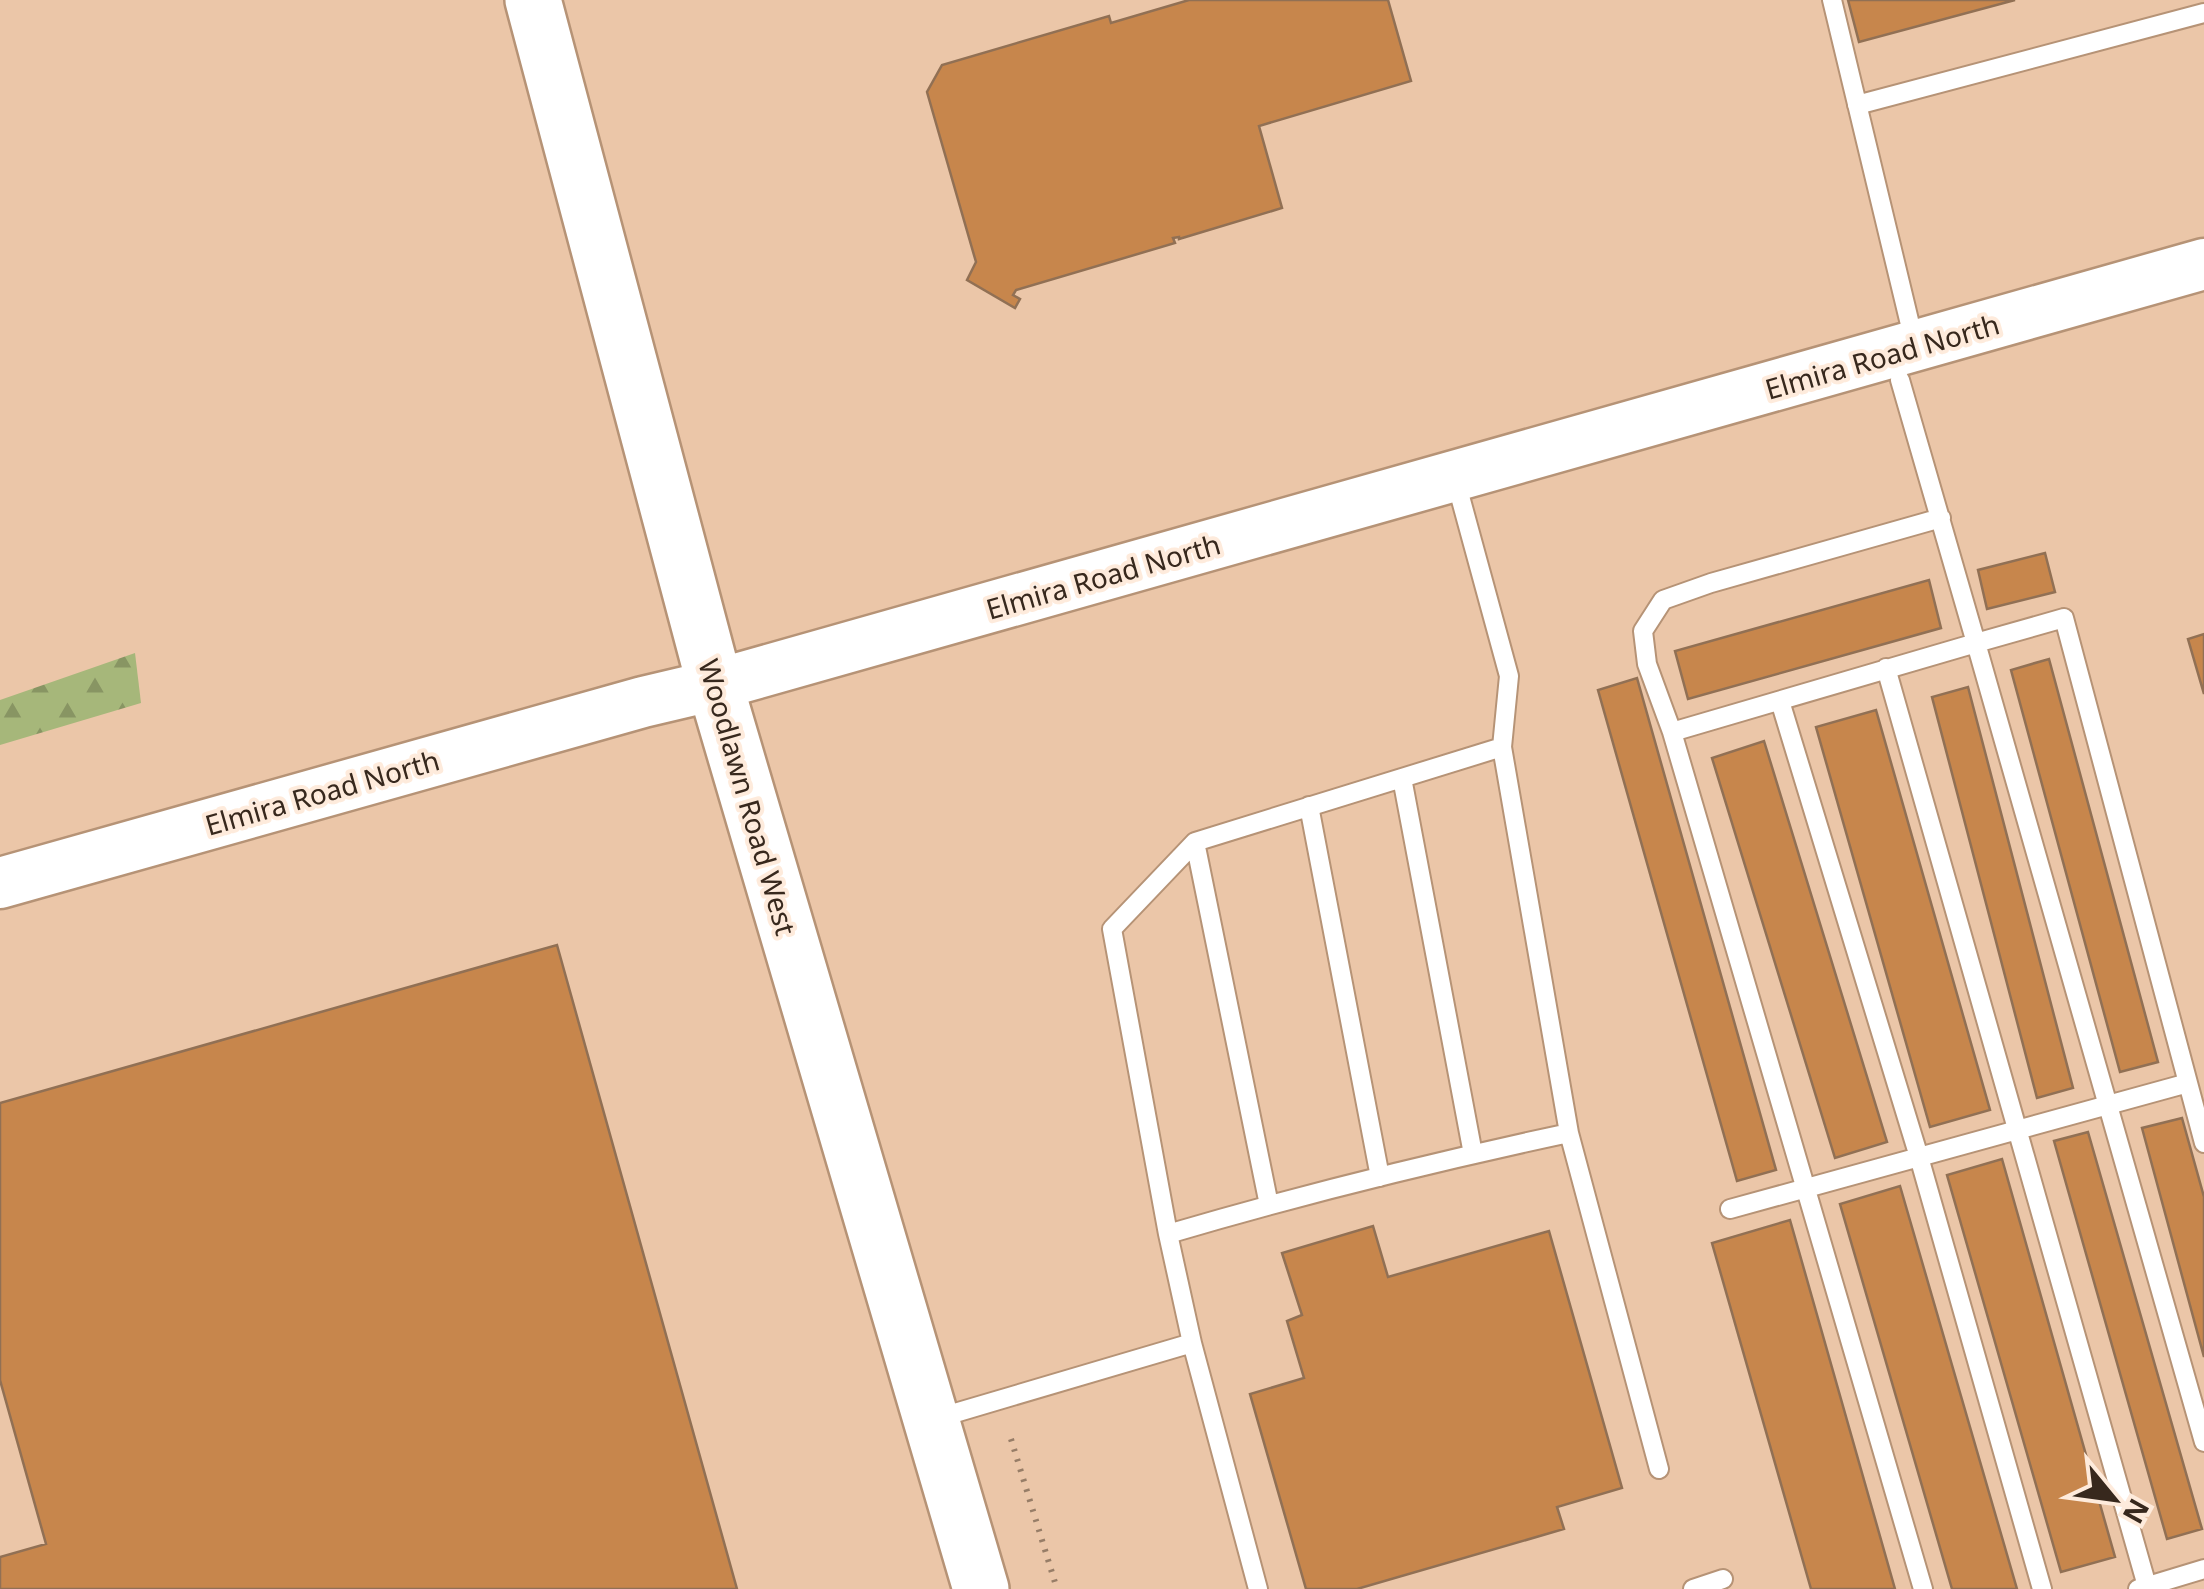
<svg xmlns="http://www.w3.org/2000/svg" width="2204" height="1589" font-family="'Noto Sans',sans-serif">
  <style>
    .forest { fill: url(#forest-firs) }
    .building { fill: #c7864c; stroke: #917054; stroke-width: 2.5 }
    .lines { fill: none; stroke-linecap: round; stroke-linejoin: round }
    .lane-casing { stroke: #b69376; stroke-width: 22 }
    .secondary-casing { stroke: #b69376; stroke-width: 55 }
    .primary-casing { stroke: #b69376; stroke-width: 60 }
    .path { stroke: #977d67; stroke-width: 6; stroke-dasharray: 2.5 8; stroke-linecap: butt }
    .lane { stroke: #fff; stroke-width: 18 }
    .secondary { stroke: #fff; stroke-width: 50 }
    .primary { stroke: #fff; stroke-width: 55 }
    .labels { text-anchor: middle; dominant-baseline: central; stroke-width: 8; stroke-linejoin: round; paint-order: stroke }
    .street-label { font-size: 28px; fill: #37281d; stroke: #feebdc }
  </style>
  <defs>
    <pattern id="forest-firs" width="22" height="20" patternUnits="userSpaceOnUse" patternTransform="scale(2.5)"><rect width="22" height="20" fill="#a6b77a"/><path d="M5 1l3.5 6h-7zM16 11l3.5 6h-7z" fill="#889563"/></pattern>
  </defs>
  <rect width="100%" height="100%" fill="#ebc6a8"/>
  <path class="forest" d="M135,653L141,703L0,745V700Z"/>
  <path class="building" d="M1189,0H1388L1411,81L1259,126L1282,208L1179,239V237L1173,238L1175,243L1016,290L1013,295L1020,299L1015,308L967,280L976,262L927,92L942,65L1109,16L1111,23Z
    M1848,0H2015L1859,42Z
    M2045,553L2055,592L1987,609L1978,570Z
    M1929,580L1941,628L1688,699L1675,651Z
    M2204,634V694L2188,639Z
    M2049,659L2158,1062L2120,1072L2011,670Z
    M1637,678L1776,1170L1737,1181L1598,690Z
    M1968,687L2073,1088L2037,1098L1932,697Z
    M1876,710L1990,1110L1930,1127L1816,727Z
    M1764,741L1887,1142L1835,1158L1712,758Z
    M557,945L737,1589H0V1557L46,1544L0,1380V1103Z
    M2182,1118L2204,1197V1357L2142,1128Z
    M2088,1132L2202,1529L2167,1539L2054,1141Z
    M2002,1159L2115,1557L2061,1572L1947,1175Z
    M1900,1186L2017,1589H1952L1840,1204Z
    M1790,1220L1895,1589H1811L1712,1243Z
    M1373,1226L1388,1277L1549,1231L1622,1488L1557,1507L1564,1529L1357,1589H1306L1250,1394L1304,1378L1287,1321L1302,1315L1282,1253Z"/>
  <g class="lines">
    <g class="lane-casing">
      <path id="lane" d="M1832,0L1914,341
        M1857,105L2204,13
        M1900,380L1976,643L1672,732L1647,664L1643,631L1663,600L1711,583L1941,518
        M1886,668L2147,1586
        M1780,701L1919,1157L2042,1589
        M1672,732L1923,1589
        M1402,778L1473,1154
        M1309,806L1380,1177
        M1195,842L1269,1205
        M1569,1133L1659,1469
        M2204,1143L2064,618L1976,643L2204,1442
        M1730,1209L2188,1083
        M1168,1234L1112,929L1195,842L1502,747
        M1192,1343L1258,1589
        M938,1418L1192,1343L1168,1234C1300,1195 1434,1162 1569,1133L1502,747L1509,676L1455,478
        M1693,1589L1723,1579
        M2138,1589L2204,1569"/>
    </g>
    <g class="secondary-casing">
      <path id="secondary" d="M0,883L643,702L715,685L2204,264"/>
    </g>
    <g class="primary-casing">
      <path id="primary" d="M533,0L715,685L981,1589"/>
    </g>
    <path class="path" d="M1011,1439L1057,1589"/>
    <use href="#lane" class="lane"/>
    <use href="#secondary" class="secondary"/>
    <use href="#primary" class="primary"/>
  </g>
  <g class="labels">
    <g class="street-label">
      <text transform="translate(1882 356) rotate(-16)">Elmira Road North</text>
      <text transform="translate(1103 576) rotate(-16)">Elmira Road North</text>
      <text transform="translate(322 792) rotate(-16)">Elmira Road North</text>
      <text transform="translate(748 797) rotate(74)">Woodlawn Road West</text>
    </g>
  </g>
  <g transform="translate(2114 1499) rotate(119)" stroke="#feebdc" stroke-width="8" paint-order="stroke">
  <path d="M0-8L18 38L0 25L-18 38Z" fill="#37281d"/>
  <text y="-15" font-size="28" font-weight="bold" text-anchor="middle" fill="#37281d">N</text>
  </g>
</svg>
